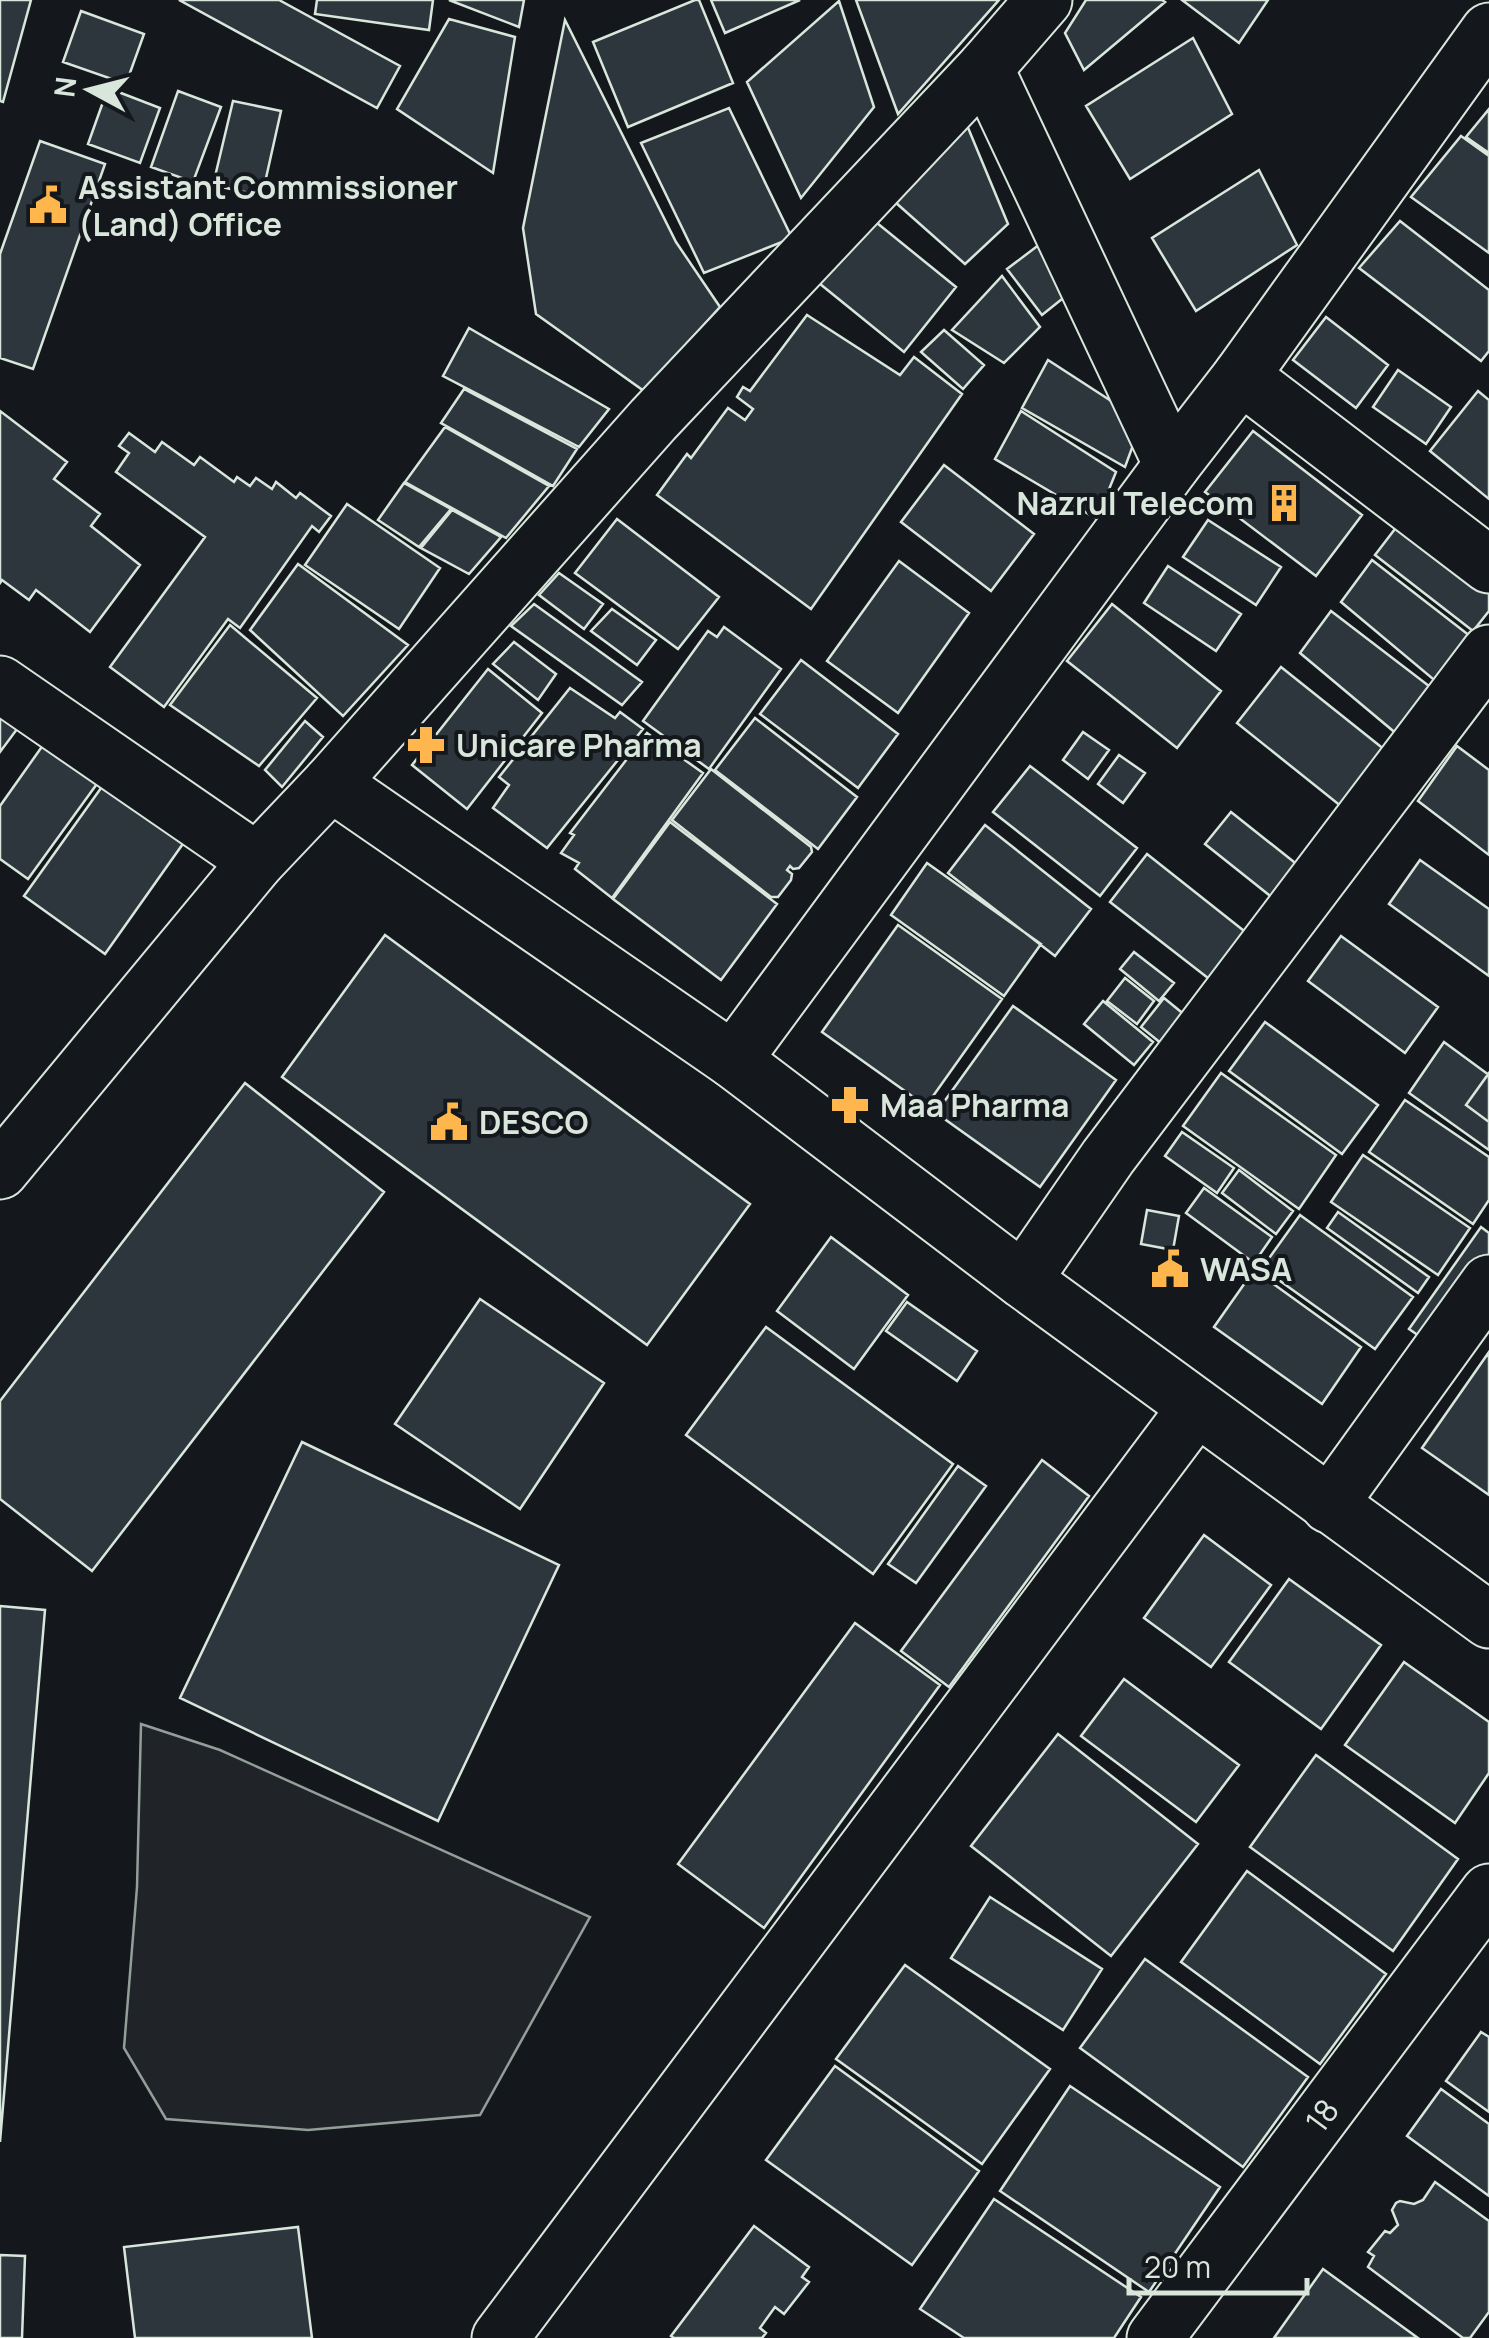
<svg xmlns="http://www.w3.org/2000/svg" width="1489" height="2338" font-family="Manrope,sans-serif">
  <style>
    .green { fill: #202428; stroke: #939e99; stroke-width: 2.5 }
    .building { fill: #2c363c; stroke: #d8e6dc; stroke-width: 2.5 }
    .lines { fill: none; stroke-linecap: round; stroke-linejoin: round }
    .minor-casing { stroke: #d8e6dc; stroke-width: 59 }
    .minor { stroke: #14181c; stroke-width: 55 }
    .labels { text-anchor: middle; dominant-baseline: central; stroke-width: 8; stroke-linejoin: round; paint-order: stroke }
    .poi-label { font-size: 32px; font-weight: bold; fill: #d8e6dc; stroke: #14181c; text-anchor: start }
    .street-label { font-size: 32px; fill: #d8e6dc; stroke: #14181c }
  </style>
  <rect width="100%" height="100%" fill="#14181c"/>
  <path class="green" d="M141,1724L220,1750L590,1917L480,2115L308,2130L166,2119L124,2048L137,1887Z"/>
  <path class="building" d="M0,0H31L3,102L0,101Z
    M179,0H279L400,66L377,108Z
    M317,0H433L429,30L315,14Z
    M449,0H524L519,27Z
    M695,0H699L733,83L628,127L593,42Z
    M711,0H800L725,33Z
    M856,0H999L898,114Z
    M1086,0H1162L1165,2L1084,70L1065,33Z
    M1182,0H1268L1239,43Z
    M839,1L874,107L801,198L747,82Z
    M81,11L144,34L126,84L63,62Z
    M449,19L515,37L493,173L397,109Z
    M565,20L676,242L720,307L644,391L536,314L523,228Z
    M1193,38L1232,114L1130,179L1086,106Z
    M108,88L160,108L140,163L88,144Z
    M178,91L221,107L193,182L151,167Z
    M233,101L281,111L262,196L213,185Z
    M959,106L1008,224L965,264L886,194Z
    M729,108L792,238L704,273L641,143Z
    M1489,109V153L1466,137Z
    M1461,136L1489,156V253L1411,197Z
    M40,141L105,164L33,369L0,358V254Z
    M1259,170L1297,245L1196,311L1152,238Z
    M861,210L956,287L904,352L809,275Z
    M1400,221L1489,290V351L1481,361L1359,268Z
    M1048,238L1082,283L1042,315L1007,269Z
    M1002,276L1040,327L1004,363L952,330Z
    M807,315L900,375L914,357L962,394L811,609L657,495L687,454L691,458L728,408L745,420L753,409L737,397L743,387L750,391Z
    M1326,317L1388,365L1356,408L1293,360Z
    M469,328L609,409L579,447L443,376Z
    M944,330L984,365L963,389L921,352Z
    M1048,360L1142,421L1125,467L1022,408Z
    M1398,370L1451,407L1426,444L1373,407Z
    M464,389L577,449L553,486L441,423Z
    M1478,391L1489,400V499L1430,451Z
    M0,411L67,462L54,479L100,514L91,526L140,565L90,632L36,590L29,600L2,580L0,583Z
    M1021,411L1116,472L1097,519L995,459Z
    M445,427L549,486L506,538L405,482Z
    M1253,431L1362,515L1316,576L1205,492Z
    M129,433L155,452L162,442L194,465L200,457L234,482L237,477L250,486L256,478L272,489L276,482L296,498L300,493L331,516L319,532L312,526L240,628L228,619L164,707L110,667L205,537L116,472L129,453L119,446Z
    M944,465L1034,534L991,591L901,522Z
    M404,483L451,509L419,547L378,520Z
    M347,504L440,568L399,629L305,565Z
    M452,510L501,537L469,574L421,548Z
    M1408,512L1489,575V611L1473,631L1375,555Z
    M617,519L719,597L678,649L575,573Z
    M1208,520L1281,567L1256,605L1183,557Z
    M1372,560L1470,636L1439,684L1341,602Z
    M899,561L969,613L898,713L827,661Z
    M298,564L408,645L343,716L250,630Z
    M1168,566L1241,614L1216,651L1144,603Z
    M559,573L603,604L584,629L539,595Z
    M534,604L642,682L622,705L511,626Z
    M1112,604L1221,691L1177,748L1067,661Z
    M612,609L656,640L637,665L591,631Z
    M1331,611L1429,686L1398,735L1300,653Z
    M230,625L317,698L259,766L170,705Z
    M724,627L781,669L709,769L643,721L708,631L717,637Z
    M514,642L556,674L538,700L493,664Z
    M801,660L898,734L858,788L760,714Z
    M1281,667L1390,754L1347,811L1237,723Z
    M488,669L542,713L467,809L412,765Z
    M570,688L615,718L620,712L643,729L547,848L493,808L509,785L499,777Z
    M0,704L23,721L0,752Z
    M755,718L857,797L818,849L715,770Z
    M305,721L323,737L282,787L265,770Z
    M53,731L107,770L28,879L0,859V806Z
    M1083,732L1109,750L1088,779L1063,760Z
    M647,733L703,773L612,898L575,869L579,863L561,853L574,835L570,833Z
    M1457,746L1489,770V855L1418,801Z
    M1119,755L1145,773L1123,803L1098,784Z
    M1030,766L1137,848L1100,896L993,812Z
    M711,769L811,847L812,852L799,868L793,869L790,866L787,870L792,874L791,880L778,897H771L672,820Z
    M111,774L192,831L105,954L24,896Z
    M1231,812L1299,866L1274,899L1205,844Z
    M670,822L777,904L721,980L613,899Z
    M985,825L1091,909L1055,956L948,873Z
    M1147,854L1253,938L1217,985L1110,902Z
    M1420,860L1489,909V976L1389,904Z
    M927,863L1041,944L1004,996L891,915Z
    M898,925L1002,999L926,1106L822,1032Z
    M385,935L750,1204L647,1345L282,1077Z
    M1341,936L1438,1007L1405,1053L1308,981Z
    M1134,952L1174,983L1159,1001L1120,969Z
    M1125,978L1154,1001L1137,1024L1107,1001Z
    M1164,998L1186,1016L1162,1044L1141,1027Z
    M1103,1001L1153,1042L1134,1065L1084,1024Z
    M1013,1006L1116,1080L1040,1187L936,1113Z
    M1265,1022L1378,1105L1342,1154L1229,1071Z
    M1444,1042L1489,1075V1150L1409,1093Z
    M1221,1073L1336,1155L1299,1209L1183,1126Z
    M1489,1073V1122L1466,1105Z
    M245,1083L384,1192L92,1571L0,1499V1401Z
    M1405,1100L1489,1157V1200L1473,1224L1369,1152Z
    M1182,1132L1234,1168L1217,1193L1165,1156Z
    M1363,1155L1470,1228L1438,1275L1331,1202Z
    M1239,1170L1293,1211L1276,1234L1222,1193Z
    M1204,1188L1272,1237L1254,1263L1186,1213Z
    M1147,1210L1179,1216L1173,1250L1141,1244Z
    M1338,1212L1429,1277L1418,1293L1327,1228Z
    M1300,1215L1413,1297L1375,1349L1262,1268Z
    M1481,1227L1489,1233V1270L1435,1347L1409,1329Z
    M831,1237L908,1295L854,1369L777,1311Z
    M1254,1270L1361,1347L1322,1404L1214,1327Z
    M480,1299L604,1383L520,1509L395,1424Z
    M907,1302L977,1351L957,1381L886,1331Z
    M766,1327L953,1464L873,1574L686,1435Z
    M1489,1352V1495L1422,1448Z
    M302,1442L559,1565L438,1821L180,1698Z
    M1042,1460L1089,1496L949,1687L901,1651Z
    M958,1466L986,1486L916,1583L888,1564Z
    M1204,1535L1271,1585L1211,1667L1144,1618Z
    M1289,1579L1381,1645L1321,1729L1229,1662Z
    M0,1606L45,1610L0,2142Z
    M855,1623L940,1685L764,1928L678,1864Z
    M1404,1662L1489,1722V1773L1455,1823L1345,1745Z
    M1124,1679L1239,1765L1196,1822L1081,1736Z
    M1058,1734L1198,1844L1111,1956L971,1846Z
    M1316,1755L1458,1859L1393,1951L1250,1847Z
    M1247,1871L1386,1974L1320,2064L1181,1962Z
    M990,1897L1102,1969L1063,2030L951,1958Z
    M1145,1959L1308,2077L1243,2167L1080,2048Z
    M905,1965L1050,2069L982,2164L836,2059Z
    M1481,2032L1489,2037V2112L1446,2081Z
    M835,2066L979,2171L912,2265L766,2160Z
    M1070,2086L1220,2187L1149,2292L1000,2191Z
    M1441,2089L1489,2124V2196L1407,2136Z
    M1435,2182L1489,2221V2312L1470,2338H1463L1368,2267L1374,2256L1368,2252L1385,2231L1390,2233L1398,2225L1392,2210L1396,2203L1400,2201L1414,2204L1423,2200Z
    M994,2199L1141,2297L1114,2338H964L920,2309Z
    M754,2226L809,2267L802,2277L809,2282L784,2314L775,2307L760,2328L766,2333L762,2338H674L671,2336Z
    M298,2227L312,2338H135L124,2247Z
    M0,2255L25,2256L22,2338H0Z
    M1323,2269L1418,2338H1274Z"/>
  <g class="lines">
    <g class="minor-casing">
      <g id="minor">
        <path d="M985,68L1172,465"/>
        <path d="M1241,376L1489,565"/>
        <path d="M0,684L257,861"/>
        <path d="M331,783L733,1060L1023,1280L1489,1620"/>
        <path d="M733,1060L1172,465L1241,376L1489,31"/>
        <path d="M0,1171L257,861L331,783L653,420L985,68L1044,0"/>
        <path d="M1023,1280L1108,1157L1489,653"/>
        <path d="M1329,1505L1489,1283"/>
        <path d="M500,2338L1196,1408"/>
        <path id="s1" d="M1155,2338L1489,1892"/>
      </g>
    </g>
    <use href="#minor" class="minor"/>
  </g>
  <defs>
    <g id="civic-bare" transform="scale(3)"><path d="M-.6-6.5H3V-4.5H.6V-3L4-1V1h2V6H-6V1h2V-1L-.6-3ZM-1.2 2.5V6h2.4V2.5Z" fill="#ffb74d" stroke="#14181c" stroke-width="2.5" paint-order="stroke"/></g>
    <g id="building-bare" transform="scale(3)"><path d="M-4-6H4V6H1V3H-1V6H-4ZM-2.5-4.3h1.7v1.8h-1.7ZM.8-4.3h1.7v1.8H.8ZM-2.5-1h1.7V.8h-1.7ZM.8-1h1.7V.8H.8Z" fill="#ffb74d" stroke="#14181c" stroke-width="2.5" paint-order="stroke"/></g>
    <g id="pharmacy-bare" transform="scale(3)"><path d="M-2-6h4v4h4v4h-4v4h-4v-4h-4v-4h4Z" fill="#ffb74d" stroke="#14181c" stroke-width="2.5" paint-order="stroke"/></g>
  </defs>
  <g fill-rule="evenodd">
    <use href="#civic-bare" x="48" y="205"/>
    <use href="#building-bare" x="1284" y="503"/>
    <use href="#pharmacy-bare" x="426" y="745"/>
    <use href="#pharmacy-bare" x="850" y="1105"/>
    <use href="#civic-bare" x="449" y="1122"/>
    <use href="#civic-bare" x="1170" y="1269"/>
  </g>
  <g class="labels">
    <g class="poi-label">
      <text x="78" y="187">Assistant Commissioner<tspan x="78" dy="37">(Land) Office</tspan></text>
      <text x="1254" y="503" text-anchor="end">Nazrul Telecom</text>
      <text x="456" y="745">Unicare Pharma</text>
      <text x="880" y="1105">Maa Pharma</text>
      <text x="479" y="1122">DESCO</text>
      <text x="1200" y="1269">WASA</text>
    </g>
    <g class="street-label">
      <text stroke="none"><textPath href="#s1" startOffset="278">18</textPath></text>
    </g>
  </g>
  <g transform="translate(90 90) rotate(277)" stroke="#14181c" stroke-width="8" paint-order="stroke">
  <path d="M0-8L18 38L0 25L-18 38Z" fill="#d8e6dc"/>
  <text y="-15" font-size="28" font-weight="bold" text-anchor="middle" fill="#d8e6dc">N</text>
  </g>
  <path d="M1129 2278v15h178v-15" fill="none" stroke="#d8e6dc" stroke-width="5"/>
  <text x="1144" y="2278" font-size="30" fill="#d8e6dc" stroke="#14181c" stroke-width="8" paint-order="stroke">20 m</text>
</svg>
